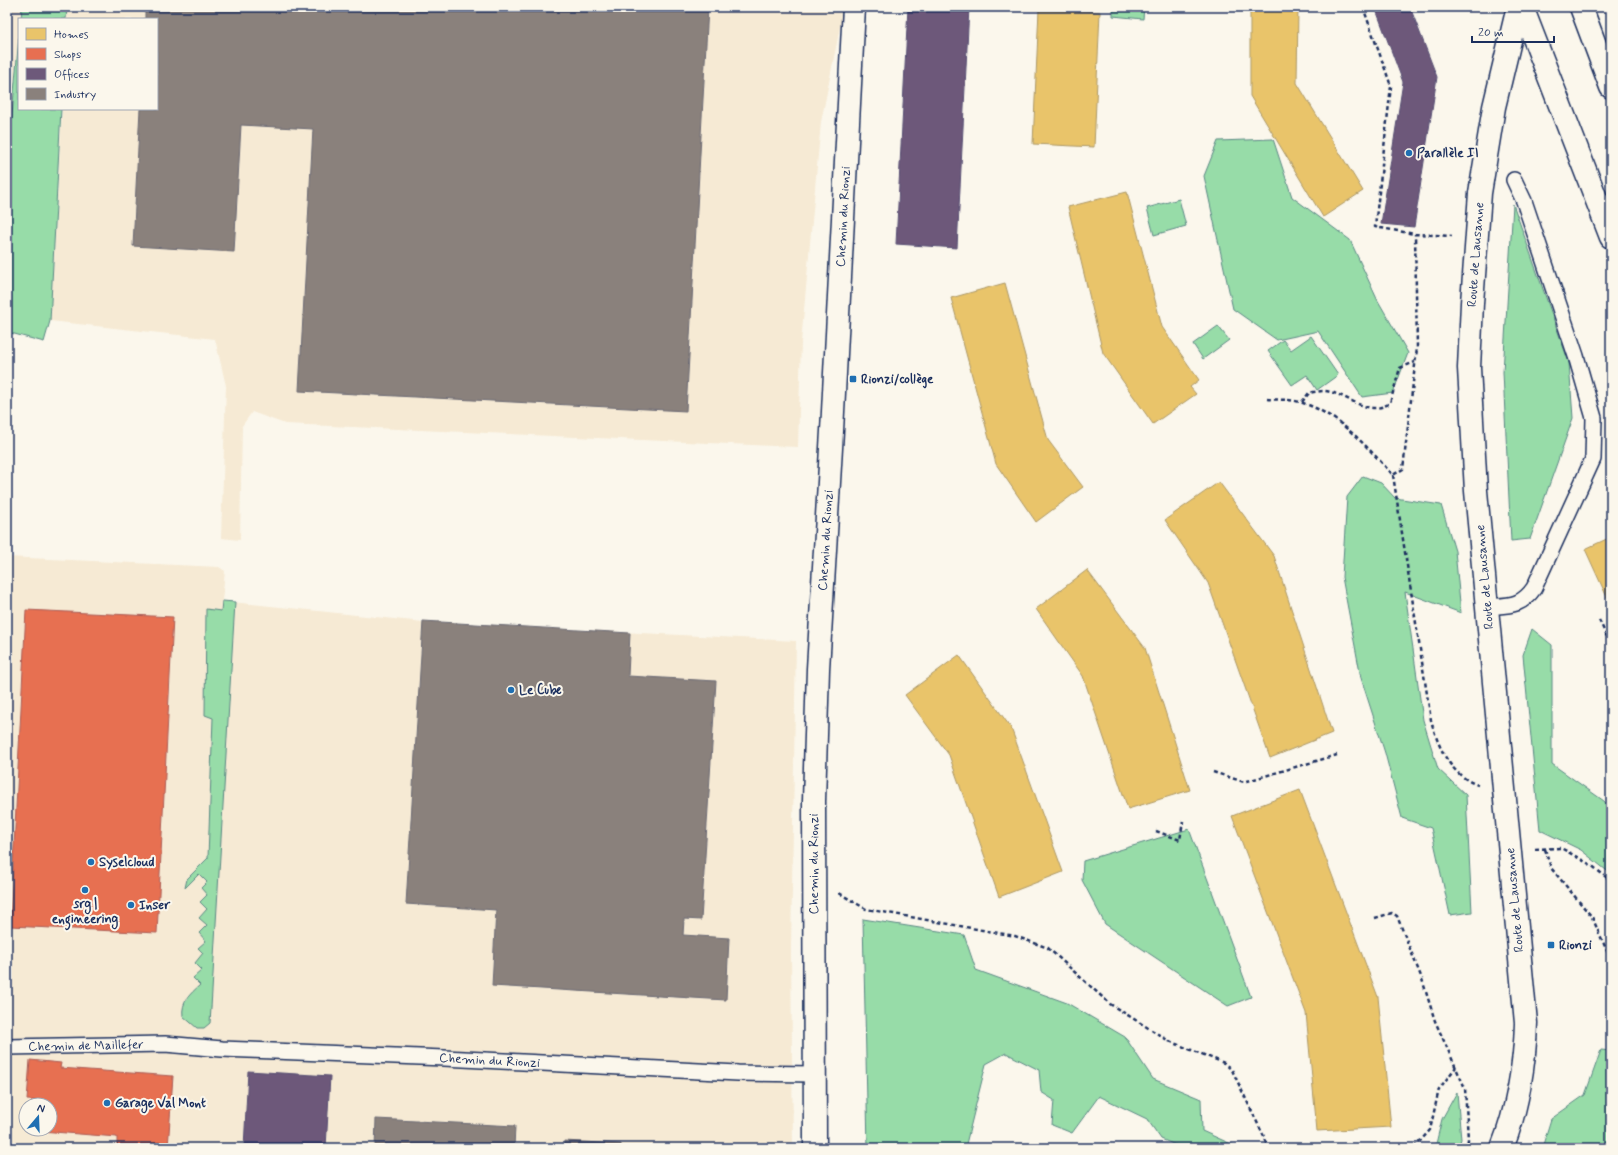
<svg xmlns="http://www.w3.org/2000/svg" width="1618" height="1155" font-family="Mynerve,sans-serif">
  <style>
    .built { fill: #f6ead4; fill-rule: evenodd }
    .green { fill: #97dca8; stroke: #598683 }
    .homes { fill: #e9c46a; stroke: #ab9766 }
    .shops { fill: #e76f51; stroke: #aa5c55 }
    .offices { fill: #6d597a; stroke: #544c72 }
    .industry { fill: #8a817c; stroke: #696873 }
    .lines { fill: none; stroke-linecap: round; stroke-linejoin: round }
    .service-casing { stroke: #1b2f5e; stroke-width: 18 }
    .tertiary-casing { stroke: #1b2f5e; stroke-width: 25 }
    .secondary-casing { stroke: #1b2f5e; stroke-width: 25 }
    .motorway-casing { stroke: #1b2f5e; stroke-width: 25 }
    .path { stroke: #1b2f5e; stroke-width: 2.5; stroke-dasharray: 4 3; stroke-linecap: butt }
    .service { stroke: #fbf7ec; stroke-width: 15 }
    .tertiary { stroke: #fbf7ec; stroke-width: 22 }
    .secondary { stroke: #fbf7ec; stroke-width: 22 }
    .motorway { stroke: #fbf7ec; stroke-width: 22 }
    .poi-dot { fill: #1f6fb2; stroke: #fbf7ec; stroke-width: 1.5 }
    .labels { text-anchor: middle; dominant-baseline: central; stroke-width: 4; stroke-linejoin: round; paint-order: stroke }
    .poi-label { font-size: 13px; font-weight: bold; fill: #1b2f5e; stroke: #fbf7ec; text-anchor: start }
    .street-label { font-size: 13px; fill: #1b2f5e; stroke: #fbf7ec }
  </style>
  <rect width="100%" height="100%" fill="#fbf7ec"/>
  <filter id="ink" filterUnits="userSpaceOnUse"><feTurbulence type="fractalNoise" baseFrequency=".025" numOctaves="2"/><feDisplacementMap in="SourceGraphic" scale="8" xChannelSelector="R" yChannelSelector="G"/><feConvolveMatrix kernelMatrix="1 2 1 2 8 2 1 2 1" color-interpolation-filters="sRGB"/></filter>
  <g filter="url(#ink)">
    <path class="built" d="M7,7H21L7,164Z
      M67,7H844L821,122L801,343L798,447L285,424L252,412L242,426L240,540L221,538L226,386L215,339L50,321L62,109H157V19H66Z
      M7,557L219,567L225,571L222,601L423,622L796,641L791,950L793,1148H7ZM26,1105H50V1129H26Z"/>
    <path class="green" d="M22,7H67L66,19H21Z
      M1113,7H1144L1143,19L1113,16Z
      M19,36V109H61L50,321L44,342L7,332V172Z
      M1273,139L1292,197L1350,240L1377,299L1408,353L1393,393L1362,397L1318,331L1277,340L1233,309L1204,176L1218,141Z
      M1179,199L1186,226L1154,235L1147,208Z
      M1513,204L1569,363L1573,418L1530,539L1511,541L1503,372Z
      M1218,326L1229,340L1203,359L1193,344Z
      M1311,336L1338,375L1317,390L1307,375L1292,385L1268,351L1283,340L1291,350Z
      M1363,476L1381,483L1395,498L1441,505L1455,551L1461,613L1405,592L1423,720L1438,769L1466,795L1472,912L1450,915L1431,828L1402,818L1385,753L1361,678L1342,577L1347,497Z
      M222,601L235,602L211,1008L210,1023L204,1028H197L183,1016C181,1002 190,994 200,985L193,978L202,970L195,963L203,953L198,948L206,941L199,933L207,925L199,918L207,909L200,902L207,895L201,888L207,882L199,874L185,888L187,879L208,858L213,718L205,715L206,609L221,611Z
      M1532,629L1552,645V764L1604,801L1611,809V874L1581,850L1540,830L1523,655Z
      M1189,829L1251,997L1228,1006L1105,924L1082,880L1083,861Z
      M863,919L964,935L976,970L1067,1003L1125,1037L1153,1079L1201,1099L1202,1131L1240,1148H1183L1161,1139L1147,1119L1099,1096L1072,1133L1052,1125L1054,1100L1041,1092L1039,1070L1006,1053L986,1064L965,1148H868Z
      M1601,1050L1611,1051V1148H1542L1551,1119L1585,1095Z
      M1457,1092L1461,1139L1458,1148H1435L1442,1119Z"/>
    <path class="homes" d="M1250,7H1298L1297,83L1363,191L1323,217L1250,96Z
      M1039,9L1100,12L1094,147L1033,144Z
      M1127,192L1162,327L1199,380L1190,387L1196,394L1153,424L1103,353L1068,207Z
      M1005,283L1048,440L1083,487L1036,522L996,464L951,298Z
      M1219,482L1274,556L1332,733L1270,758L1208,583L1165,520Z
      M1611,537V606L1585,549Z
      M1087,570L1145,648L1190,790L1128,809L1083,676L1036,609Z
      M959,655L1011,728L1063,872L999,897L949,755L905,695Z
      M1300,790L1378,997L1391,1127L1317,1131L1306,1013L1232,816Z"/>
    <path class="shops" d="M26,610L173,617L157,933L10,926Z
      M30,1060L61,1063L60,1068L173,1076L168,1148H117V1137L41,1131V1129H50V1105H43V1101L27,1100Z"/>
    <path class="offices" d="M908,7H969L957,248L896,244Z
      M1375,7H1410L1437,77L1414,227L1381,224L1403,82Z
      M248,1071L330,1076L326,1148H244Z"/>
    <path class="industry" d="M145,7H708L686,411L299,391L313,129L241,125L234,252L133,246L140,109H157V19H145Z
      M423,621L630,633L628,676L716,681L701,920L684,919L683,935L729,938L726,1000L492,986L496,910L406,904Z
      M376,1119L515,1126L514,1148H375Z
      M564,1141L621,1144V1148H564Z"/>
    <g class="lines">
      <g class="service-casing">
        <g id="service">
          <path d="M1487,607C1509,605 1521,607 1534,588L1593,459L1594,418L1576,356L1524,201L1514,180"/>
          <path id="s1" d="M7,1047L165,1044L222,1049L444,1058L738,1073L813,1074"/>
        </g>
      </g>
      <g class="tertiary-casing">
        <g id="tertiary">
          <path id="s2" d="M815,1148L814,801L818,669L832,431L854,7"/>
        </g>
      </g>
      <g class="secondary-casing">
        <g id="secondary">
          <path id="s3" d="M1502,1148C1517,1111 1525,1063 1526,1023L1476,491L1469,368L1472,303L1480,193L1494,107L1518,7"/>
        </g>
      </g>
      <g class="motorway-casing">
        <path id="motorway" d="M1522,7L1611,237
          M1581,7L1611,87"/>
      </g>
      <path class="path" d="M1363,7L1391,86L1375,227L1415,234L1452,236
        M1267,399C1278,400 1293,399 1303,403C1341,416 1367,447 1393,475L1403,469L1417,348L1415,234
        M1302,402L1309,393C1314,392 1320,391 1325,391C1349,394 1367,418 1390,403L1400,368L1415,362
        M1393,475L1431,720C1438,747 1450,775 1478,785
        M1599,620L1611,645
        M1213,772L1244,782L1337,755
        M1156,831L1180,840L1183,821
        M1535,849L1561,848L1591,865L1611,881
        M1545,849L1551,868L1592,917L1611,960
        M839,893L866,909L1015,936L1048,948L1110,1004L1169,1041L1224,1063L1232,1070L1267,1143L1273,1148
        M1375,918L1392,913L1397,916L1422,979L1435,1021L1465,1088L1468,1139L1467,1148
        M1414,1148L1430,1130L1439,1089L1456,1067"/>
      <use href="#service" class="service"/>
      <use href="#tertiary" class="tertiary"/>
      <use href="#secondary" class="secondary"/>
      <use href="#motorway" class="motorway"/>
    </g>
  </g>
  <g class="poi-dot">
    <circle cx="1409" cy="153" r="4"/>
    <rect x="849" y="375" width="8" height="8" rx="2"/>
    <circle cx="511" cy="690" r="4"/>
    <circle cx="91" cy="862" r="4"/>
    <circle cx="85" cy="890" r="4"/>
    <circle cx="131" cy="905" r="4"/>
    <rect x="1547" y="941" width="8" height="8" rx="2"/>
    <circle cx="107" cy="1103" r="4"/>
  </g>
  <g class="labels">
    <g class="poi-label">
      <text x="1417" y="153">Parallèle II</text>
      <text x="861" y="379">Rionzi/collège</text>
      <text x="519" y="690">Le Cube</text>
      <text x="99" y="862">Syselcloud</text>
      <text x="85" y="904" text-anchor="middle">srg |<tspan x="85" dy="15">engineering</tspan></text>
      <text x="139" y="905">Inser</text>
      <text x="1559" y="945">Rionzi</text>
      <text x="115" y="1103">Garage Val Mont</text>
    </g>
    <g class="street-label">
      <text stroke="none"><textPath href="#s2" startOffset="932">Chemin du Rionzi</textPath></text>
      <text stroke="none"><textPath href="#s3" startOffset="899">Route de Lausanne</textPath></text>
      <text stroke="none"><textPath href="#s2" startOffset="608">Chemin du Rionzi</textPath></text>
      <text transform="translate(1485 577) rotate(-95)">Route de Lausanne</text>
      <text transform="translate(814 864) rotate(-90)">Chemin du Rionzi</text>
      <text transform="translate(1515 900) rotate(-95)">Route de Lausanne</text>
      <text stroke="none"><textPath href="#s1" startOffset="79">Chemin de Maillefer</textPath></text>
      <text stroke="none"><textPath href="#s1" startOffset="483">Chemin du Rionzi</textPath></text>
    </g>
  </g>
  <rect width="1618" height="1155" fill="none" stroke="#fbf7ec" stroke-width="24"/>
  <rect x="12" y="12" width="1594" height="1131" fill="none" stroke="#1b2f5e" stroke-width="1.5" filter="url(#ink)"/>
  <rect x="18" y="18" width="140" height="92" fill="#fbf7ec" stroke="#a1a7b3"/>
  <rect x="26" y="28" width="20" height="12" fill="#e9c46a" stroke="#a1a7b3"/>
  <text x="54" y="38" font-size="12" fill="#1b2f5e">Homes</text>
  <rect x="26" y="48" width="20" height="12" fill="#e76f51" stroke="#a1a7b3"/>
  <text x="54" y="58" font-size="12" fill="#1b2f5e">Shops</text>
  <rect x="26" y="68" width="20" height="12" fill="#6d597a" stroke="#a1a7b3"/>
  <text x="54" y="78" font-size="12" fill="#1b2f5e">Offices</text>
  <rect x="26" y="88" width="20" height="12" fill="#8a817c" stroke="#a1a7b3"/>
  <text x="54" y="98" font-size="12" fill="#1b2f5e">Industry</text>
  <g transform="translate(38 1117) rotate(19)"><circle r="19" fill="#fbf7ec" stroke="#a1a7b3"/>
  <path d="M0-3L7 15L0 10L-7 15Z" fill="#1f6fb2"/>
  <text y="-6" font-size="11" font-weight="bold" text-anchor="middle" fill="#1b2f5e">N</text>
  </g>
  <path d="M1472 36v6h82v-6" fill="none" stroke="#1b2f5e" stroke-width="2"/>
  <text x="1478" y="36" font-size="12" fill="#1b2f5e" stroke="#fbf7ec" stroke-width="3" paint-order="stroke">20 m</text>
</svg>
